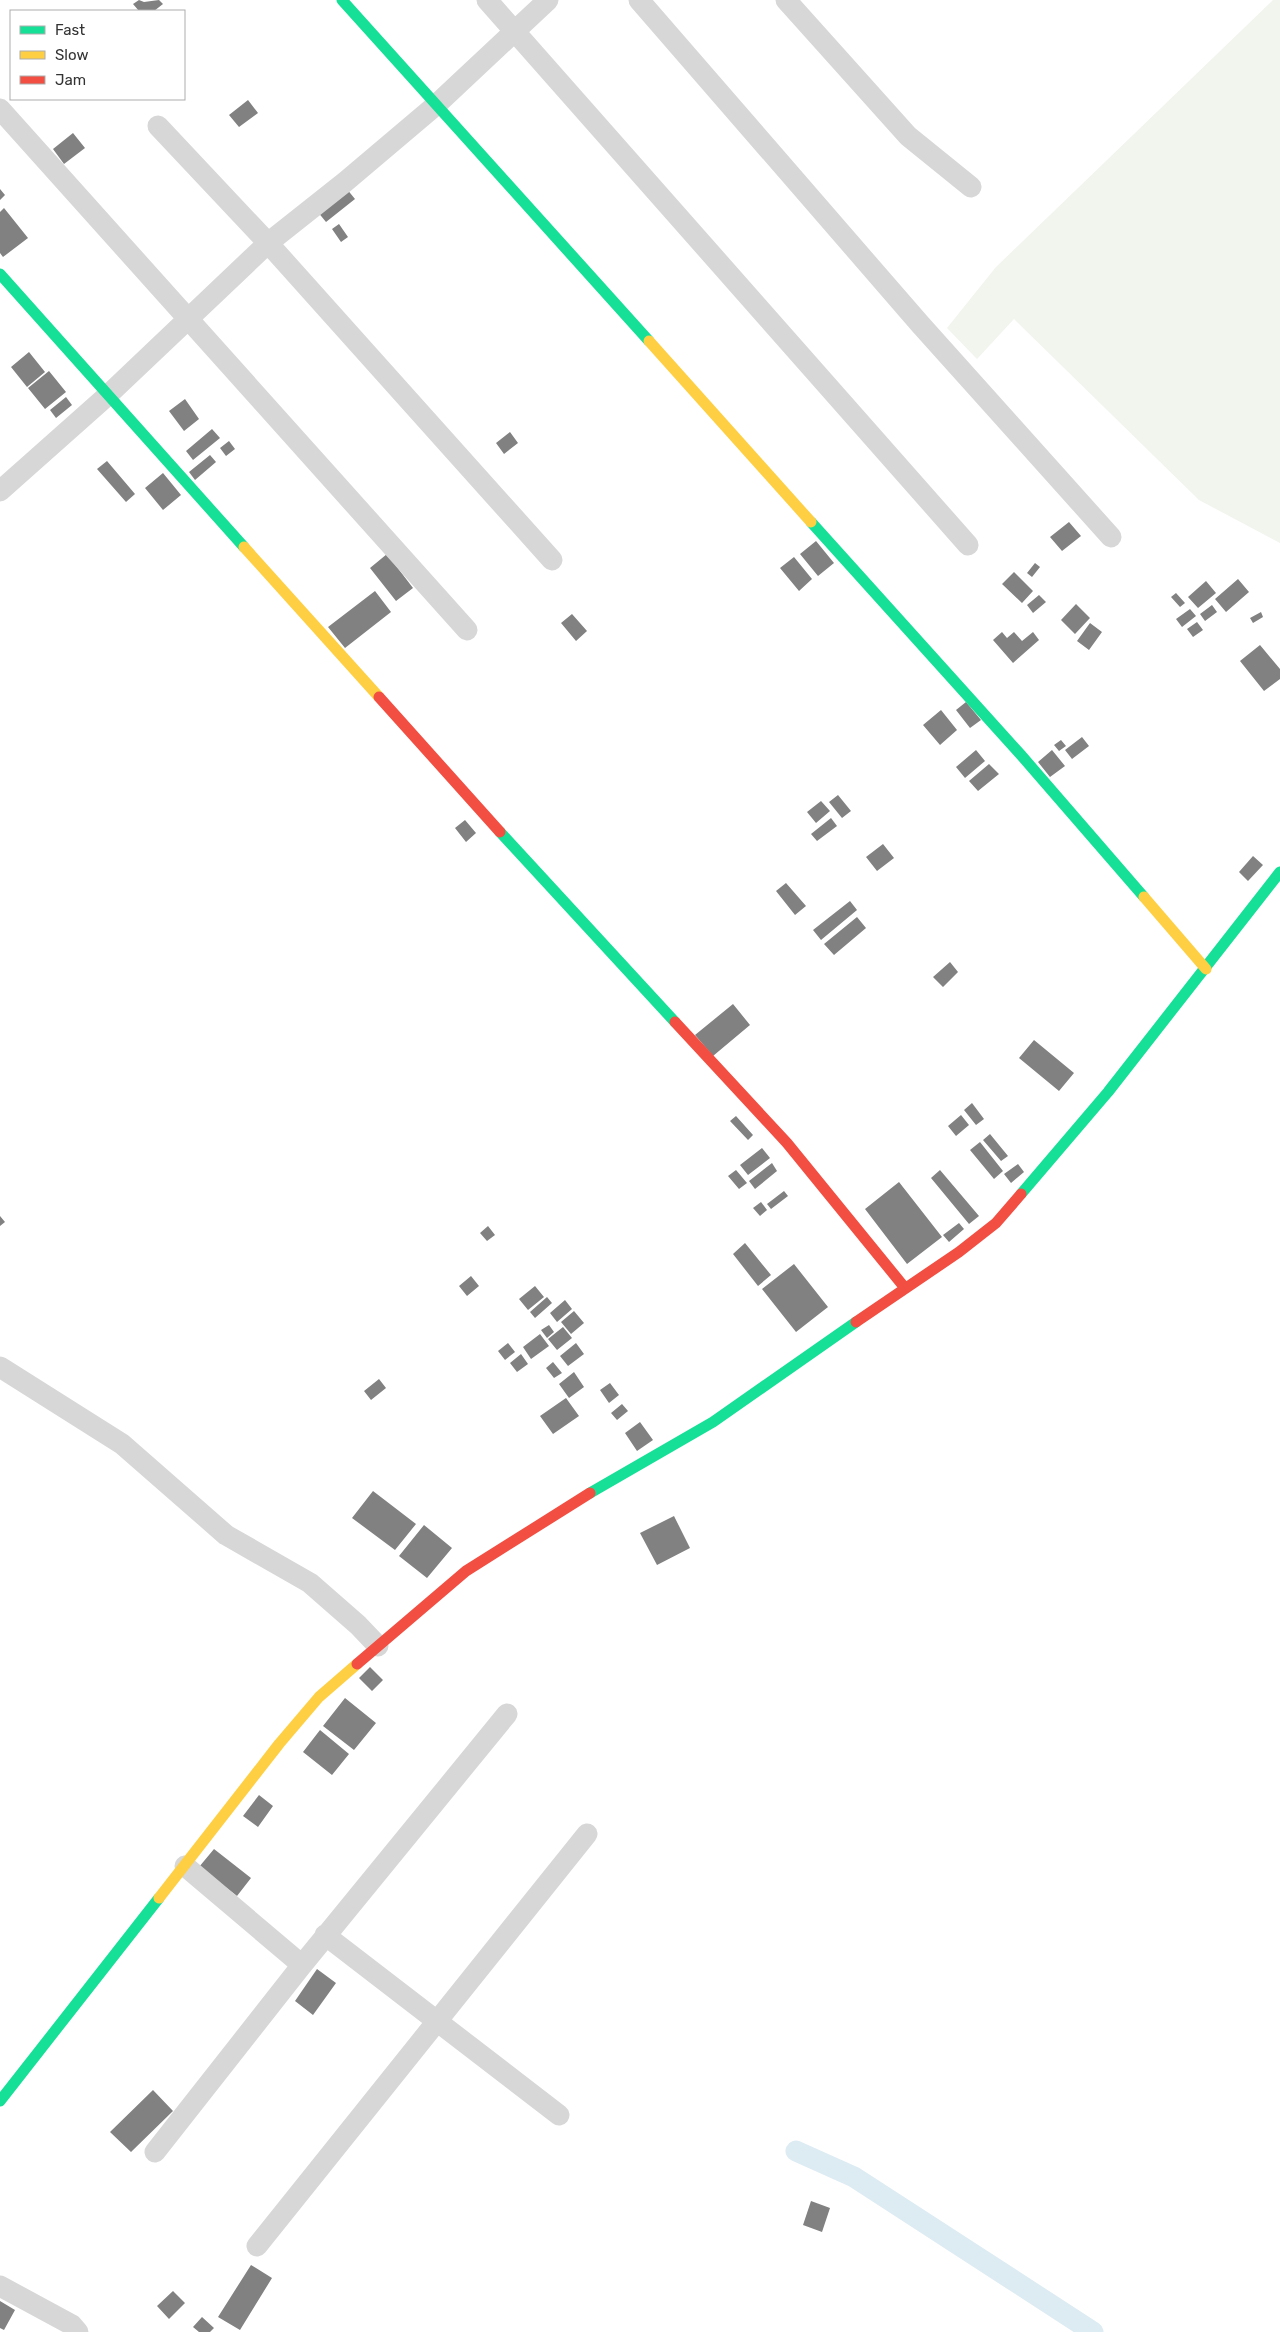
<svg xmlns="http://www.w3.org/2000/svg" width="1280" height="2332" font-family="Rubik,sans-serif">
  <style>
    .green { fill: #f1f5ed }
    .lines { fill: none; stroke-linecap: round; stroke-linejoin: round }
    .canal { stroke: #ddebf3; stroke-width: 21 }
    .building { fill: #818181 }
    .street { stroke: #d7d7d7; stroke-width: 21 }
    .fast { stroke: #16e098; stroke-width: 11 }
    .slow { stroke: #ffcf43; stroke-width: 11 }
    .jam { stroke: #f24e42; stroke-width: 11 }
  </style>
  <rect width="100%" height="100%" fill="#fff"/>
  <path class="green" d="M1273,0H1280V543L1199,500L1014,319L977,359L947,328L996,267Z"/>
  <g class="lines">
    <path class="canal" d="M796,2151L854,2177L1093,2332"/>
  </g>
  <path class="building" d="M139,0L144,2L159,0L163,4L154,11H139L133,4Z
    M248,100L258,113L239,127L229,115Z
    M73,133L85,148L64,164L53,149Z
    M346,188L355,199L326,222L317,211Z
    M0,189L5,195L0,200Z
    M4,208L28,238L3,257L0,253V212Z
    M339,224L348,237L341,242L332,229Z
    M29,352L45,372L27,387L11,367Z
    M49,371L66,392L45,409L28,388Z
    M66,397L72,405L56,418L50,410Z
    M185,399L199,419L184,431L169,411Z
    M212,429L220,438L193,460L186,451Z
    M510,432L518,443L504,454L496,443Z
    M229,441L235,449L226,456L220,448Z
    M210,455L216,462L195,480L189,472Z
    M107,461L135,494L126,502L97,469Z
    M163,473L181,495L163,510L145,488Z
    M1069,522L1081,536L1062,551L1050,537Z
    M816,541L834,563L818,576L800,554Z
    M387,554L413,588L396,601L370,568Z
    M794,557L812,579L799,591L780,568Z
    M1035,563L1040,567L1032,577L1027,573Z
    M1014,572L1033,591L1022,603L1002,584Z
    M1238,579L1249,592L1226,612L1215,599Z
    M1206,581L1216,593L1198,608L1188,597Z
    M375,591L391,612L345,648L328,627Z
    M1176,593L1185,603L1180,607L1171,597Z
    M1039,595L1046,602L1033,613L1027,605Z
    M1076,604L1090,618L1075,634L1061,620Z
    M1212,605L1217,612L1205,621L1200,614Z
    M1190,609L1196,616L1182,627L1176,619Z
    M1261,612L1263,617L1253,623L1250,618Z
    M572,614L587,631L576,641L561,623Z
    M1197,622L1203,630L1193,637L1187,629Z
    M1090,623L1102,632L1089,650L1077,641Z
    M1002,632L1007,638L1014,632L1022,641L1033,632L1039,640L1013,663L993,640Z
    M1260,645L1280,669V679L1264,691L1240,661Z
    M966,702L981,720L970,728L956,710Z
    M941,710L957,730L940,745L923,725Z
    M1082,737L1089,746L1072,759L1065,750Z
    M1061,740L1066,746L1059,751L1054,745Z
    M976,750L985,761L965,778L956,767Z
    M1052,750L1065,766L1050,777L1038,762Z
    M989,764L999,774L978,791L969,781Z
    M838,795L851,811L842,818L829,802Z
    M821,801L830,811L816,823L807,812Z
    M831,818L837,826L817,841L811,834Z
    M465,820L476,833L466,842L455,828Z
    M883,844L894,858L877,871L866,857Z
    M1253,856L1263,865L1248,881L1239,872Z
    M786,883L806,906L795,915L776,891Z
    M850,901L857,910L821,940L813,930Z
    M857,917L866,928L834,955L824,944Z
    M950,962L958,972L943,987L933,977Z
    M733,1004L750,1025L713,1056L695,1035Z
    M1034,1040L1074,1073L1059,1091L1019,1058Z
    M972,1103L984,1119L976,1125L964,1110Z
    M961,1115L969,1125L956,1136L948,1126Z
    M736,1116L753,1135L748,1140L730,1121Z
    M990,1134L1008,1156L1001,1161L983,1140Z
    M980,1142L1003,1171L994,1179L970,1150Z
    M762,1148L770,1158L748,1175L740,1165Z
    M772,1163L777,1171L755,1189L749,1181Z
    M1018,1164L1024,1172L1011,1183L1004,1174Z
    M736,1170L747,1183L739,1189L728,1176Z
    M940,1170L979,1216L969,1224L931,1178Z
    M899,1182L942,1237L907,1264L865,1209Z
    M784,1191L788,1196L771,1209L767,1204Z
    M761,1202L767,1210L760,1216L753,1208Z
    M0,1216L5,1222L0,1226Z
    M959,1223L964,1229L949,1242L943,1235Z
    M488,1226L495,1235L487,1241L480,1233Z
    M745,1243L771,1275L758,1286L733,1254Z
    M794,1264L828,1307L796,1332L762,1289Z
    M471,1276L479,1286L467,1296L459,1286Z
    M535,1286L544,1297L528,1310L519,1299Z
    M547,1297L552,1303L535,1318L530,1312Z
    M565,1300L572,1309L557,1322L550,1313Z
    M574,1311L584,1323L571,1334L561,1322Z
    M549,1325L554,1332L547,1338L541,1330Z
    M563,1327L572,1338L557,1350L548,1339Z
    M540,1334L549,1346L531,1359L523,1347Z
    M508,1343L515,1352L505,1360L498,1351Z
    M576,1343L584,1354L568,1366L560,1356Z
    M521,1354L528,1364L517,1372L510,1363Z
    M553,1362L562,1373L554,1378L546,1368Z
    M574,1372L584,1387L569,1398L559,1384Z
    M379,1379L386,1388L371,1400L364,1391Z
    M610,1383L619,1395L609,1403L600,1390Z
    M566,1398L579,1416L553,1434L540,1416Z
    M622,1404L628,1411L617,1420L611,1413Z
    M640,1422L653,1440L637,1451L625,1433Z
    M373,1491L416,1524L395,1550L352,1518Z
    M674,1516L690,1548L657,1565L640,1533Z
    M424,1525L452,1548L427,1578L399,1556Z
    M370,1667L383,1680L372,1691L359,1678Z
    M345,1698L376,1723L354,1750L323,1726Z
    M320,1730L349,1754L332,1775L303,1752Z
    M259,1795L273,1806L258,1827L243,1816Z
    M214,1849L251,1878L237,1896L199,1867Z
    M317,1969L336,1983L313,2015L295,2001Z
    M153,2090L173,2111L131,2152L110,2132Z
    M811,2201L830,2208L822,2232L803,2225Z
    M251,2265L272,2278L240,2330L218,2317Z
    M173,2291L185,2303L169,2319L157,2306Z
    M0,2301L15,2310L4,2330L0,2328Z
    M202,2317L214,2328L210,2332H199L193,2327Z"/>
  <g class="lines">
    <path class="street" d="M487,0L968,545
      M639,0L920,324L1111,537
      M786,0L908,136L971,187
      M0,109L467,630
      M158,126L268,243L552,560
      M0,491L108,395L268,243L345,182L436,105L548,0
      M0,1367L122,1444L226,1535L310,1583L358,1625L378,1646
      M185,1866L302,1965L507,1714
      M325,1935L559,2115
      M155,2152L302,1965
      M257,2246L587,1834
      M0,2286L72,2325L78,2332"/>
    <path class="fast" d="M342,0L649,341
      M0,274L244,547
      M811,522L1021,755L1144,897
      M500,832L675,1022
      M1021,1194L1108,1092L1280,872
      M590,1493L713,1422L856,1322
      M0,2101L159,1898"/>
    <path class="slow" d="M649,341L811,522
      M244,547L379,697
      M1144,897L1206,969
      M159,1898L279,1744L319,1697L357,1664"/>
    <path class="jam" d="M379,697L500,832
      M675,1022L787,1143L905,1288
      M856,1322L959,1252L996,1223L1021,1194
      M357,1664L466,1571L590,1493"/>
  </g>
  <rect x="10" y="10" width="175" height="90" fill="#ffffff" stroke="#adadad"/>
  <rect x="20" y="26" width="25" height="8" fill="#16e098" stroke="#adadad"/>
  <text x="55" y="35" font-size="15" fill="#333333">Fast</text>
  <rect x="20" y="51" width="25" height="8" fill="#ffcf43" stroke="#adadad"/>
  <text x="55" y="60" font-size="15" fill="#333333">Slow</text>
  <rect x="20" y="76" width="25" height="8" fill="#f24e42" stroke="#adadad"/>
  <text x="55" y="85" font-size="15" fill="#333333">Jam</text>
</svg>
